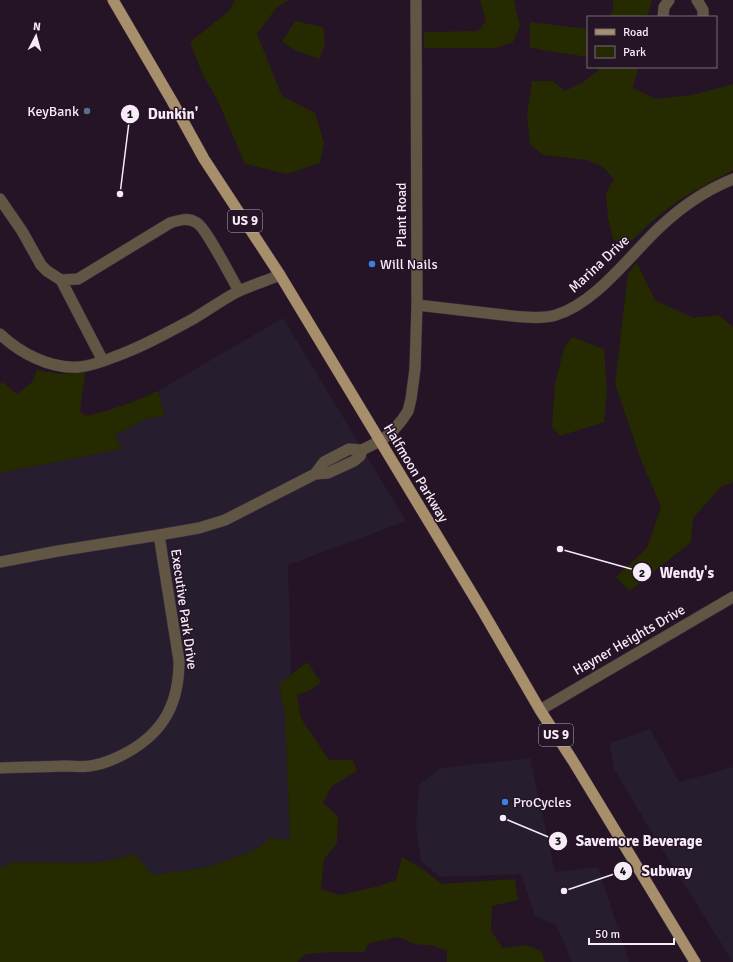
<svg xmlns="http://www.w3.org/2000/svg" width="733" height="962" font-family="Signika,sans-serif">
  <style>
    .commercial { fill: #261e2e }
    .green { fill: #262a00 }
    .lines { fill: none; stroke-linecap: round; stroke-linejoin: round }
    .minor-casing { stroke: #3d2e3f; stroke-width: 12 }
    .tertiary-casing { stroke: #3d2e3f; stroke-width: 12 }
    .primary-casing { stroke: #3d2e3f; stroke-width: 12 }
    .minor { stroke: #615544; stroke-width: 11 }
    .tertiary { stroke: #615544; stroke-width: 11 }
    .primary { stroke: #a88f6b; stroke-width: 11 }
    .service-dot { fill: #5c6f8a; stroke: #241426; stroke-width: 1.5 }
    .shop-dot { fill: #3f7fe0; stroke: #241426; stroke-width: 1.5 }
    .labels { text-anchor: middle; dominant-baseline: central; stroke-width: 3; stroke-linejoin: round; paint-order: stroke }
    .shield { fill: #241426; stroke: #b7aab8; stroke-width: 1 }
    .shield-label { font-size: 13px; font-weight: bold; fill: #f6ebf7 }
    .poi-label { font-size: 14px; fill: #f6ebf7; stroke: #241426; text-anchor: start }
    .street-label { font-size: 14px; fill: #f6ebf7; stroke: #241426 }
    .leader { fill: none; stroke: #f6ebf7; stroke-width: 1.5 }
    .callout-dot { fill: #f6ebf7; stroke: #241426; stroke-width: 1.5 }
    .mark-label { font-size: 12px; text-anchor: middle; font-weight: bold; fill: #111 }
    .callout-label { font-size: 15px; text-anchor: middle; font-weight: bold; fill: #f6ebf7; stroke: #241426; stroke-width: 3; stroke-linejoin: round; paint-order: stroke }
  </style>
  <rect width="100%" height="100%" fill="#241426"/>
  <path class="commercial" d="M283,318L406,521L288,565L291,675L279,684L285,715L290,840L271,838L254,850L209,867L152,875L134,854L108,861L86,863L14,862L0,868V473L122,449L115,435L148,418L165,416L158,391Z
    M650,729L679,782L733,767V962L654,836L614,769L610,743Z
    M530,758L555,872L598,867L629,962H572L557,926L535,916L521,874L440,877L421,861L416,826L419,785L441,768Z"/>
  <path class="green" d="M235,0H289L277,7L257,34L282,96L315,113L324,143L320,163L287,174L245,164L219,103L202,73L190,42L229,11Z
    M480,0H514L520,26L513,42L495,48H424V32L478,31L486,21Z
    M613,0H652L647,17H609L613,10Z
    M295,21L323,27L325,45L319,59L297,51L282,42Z
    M530,22L588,29V57L530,48Z
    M598,67H638L633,88L656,99L692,95L733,84V170C709,183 682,196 661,214C648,224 637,237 624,247L613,239L608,218L606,193L614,179L602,166L587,160L543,155L530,145L527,114L532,81H552L565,91L583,82L598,71Z
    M637,263L655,300L693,318L719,315L733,327V482L721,487L693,518L691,542L630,591L616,577L647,548L661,507L641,460L615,384L628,273Z
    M572,337L604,349L607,392L604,422L560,436L552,427L555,384L564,348Z
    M37,370L60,374L85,372L80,411L85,416C110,411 134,402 158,391L165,416L148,418L115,435L122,449L0,473V384L3,382L17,394L32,382Z
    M307,662L321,682L311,690L297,695L301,718L329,760H353L357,771L332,786L323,803L338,816L337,843L324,859L321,889L340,895L379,886L396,880L402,857L423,869L441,884L515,879L518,900L492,906L491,931L503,948L526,945L541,951L545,962H447V951L434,946L415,944L398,937L369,943L364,952H331L306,954L297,962H0V868L14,862L86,863L108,861L134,854L153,875L209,867L254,850L271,838L290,840L285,715L279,684Z"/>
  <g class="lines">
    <g class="minor-casing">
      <path id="minor" d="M697,0L703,10V17
        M663,17L664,7L669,0
        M0,199L22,231L41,265L47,271L61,280L103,361
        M61,280L78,279L170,223C179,220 188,217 197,223C206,228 232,279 239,291
        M417,305C443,308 469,311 495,314C513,316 539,320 556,315C596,303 630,255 660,227C681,207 706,190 733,179
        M0,334C20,353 50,369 79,367C91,366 104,361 114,357C142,347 167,333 193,319C208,310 222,300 237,292C251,285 266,281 280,275
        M315,474L324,462L349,449L362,450
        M159,535L199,528L225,520L315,474L328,473L354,461L360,456L362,450L380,441
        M0,562L58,551L159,535L179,661C179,702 165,731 128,752C117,758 107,763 95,765C85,768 74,766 64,766C43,767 21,767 0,768
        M540,710L733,597"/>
    </g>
    <g class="tertiary-casing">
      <path id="tertiary" d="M380,441L391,433L402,420L408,411L411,399L415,369L417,305L416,0"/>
    </g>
    <g class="primary-casing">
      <path id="primary" d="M113,0L172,101L204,159L280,275L482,610L540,710L573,761L695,962"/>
    </g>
    <use href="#minor" class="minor"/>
    <use href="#tertiary" class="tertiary"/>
    <use href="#primary" class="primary"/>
  </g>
  <circle class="service-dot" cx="87" cy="111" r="4"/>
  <g class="shop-dot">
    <circle cx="372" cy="264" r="4"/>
    <circle cx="505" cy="802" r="4"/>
  </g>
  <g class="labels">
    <g class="shield">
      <rect x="228" y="210" width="34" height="22" rx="3"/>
      <rect x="539" y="724" width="34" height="22" rx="3"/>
    </g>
    <g class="shield-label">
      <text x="245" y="221">US 9</text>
      <text x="556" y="735">US 9</text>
    </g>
    <g class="poi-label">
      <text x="79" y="111" text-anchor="end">KeyBank</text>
      <text x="380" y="264">Will Nails</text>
      <text x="513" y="802">ProCycles</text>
    </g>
    <g class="street-label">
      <text transform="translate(401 215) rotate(-90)">Plant Road</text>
      <text transform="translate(599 264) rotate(-43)">Marina Drive</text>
      <text transform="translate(416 473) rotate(59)">Halfmoon Parkway</text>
      <text transform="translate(184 609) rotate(82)">Executive Park Drive</text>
      <text transform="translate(629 640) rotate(-30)">Hayner Heights Drive</text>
    </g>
  </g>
  <path class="leader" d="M120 194L130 114M560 549L642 572M503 818L558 841M564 891L623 871"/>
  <g class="callout-dot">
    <circle cx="120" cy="194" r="4"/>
    <circle cx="560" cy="549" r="4"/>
    <circle cx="503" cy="818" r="4"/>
    <circle cx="564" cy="891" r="4"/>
    <circle cx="130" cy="114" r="10"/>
    <circle cx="642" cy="572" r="10"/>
    <circle cx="558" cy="841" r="10"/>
    <circle cx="623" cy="871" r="10"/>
  </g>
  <g class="mark-label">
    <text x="130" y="118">1</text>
    <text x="642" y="577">2</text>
    <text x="558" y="845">3</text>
    <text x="623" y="875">4</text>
  </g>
  <g class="callout-label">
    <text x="173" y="119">Dunkin'</text>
    <text x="687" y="578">Wendy's</text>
    <text x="639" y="846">Savemore Beverage</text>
    <text x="667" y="876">Subway</text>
  </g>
  <rect x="587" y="16" width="130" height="52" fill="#241426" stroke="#786a7a"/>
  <rect x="595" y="29" width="20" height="6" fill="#a88f6b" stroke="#786a7a"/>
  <text x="623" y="36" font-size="12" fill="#f6ebf7">Road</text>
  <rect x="595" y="46" width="20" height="12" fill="#262a00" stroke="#786a7a"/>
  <text x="623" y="56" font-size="12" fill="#f6ebf7">Park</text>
  <g transform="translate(36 36) rotate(6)" stroke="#241426" stroke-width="3" paint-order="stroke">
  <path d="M0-3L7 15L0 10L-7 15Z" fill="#f6ebf7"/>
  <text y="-6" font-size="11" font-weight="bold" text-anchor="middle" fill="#f6ebf7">N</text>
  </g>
  <path d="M589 938v6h85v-6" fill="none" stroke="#f6ebf7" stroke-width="2"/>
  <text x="595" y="938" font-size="12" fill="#f6ebf7" stroke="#241426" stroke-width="3" paint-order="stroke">50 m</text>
</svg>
